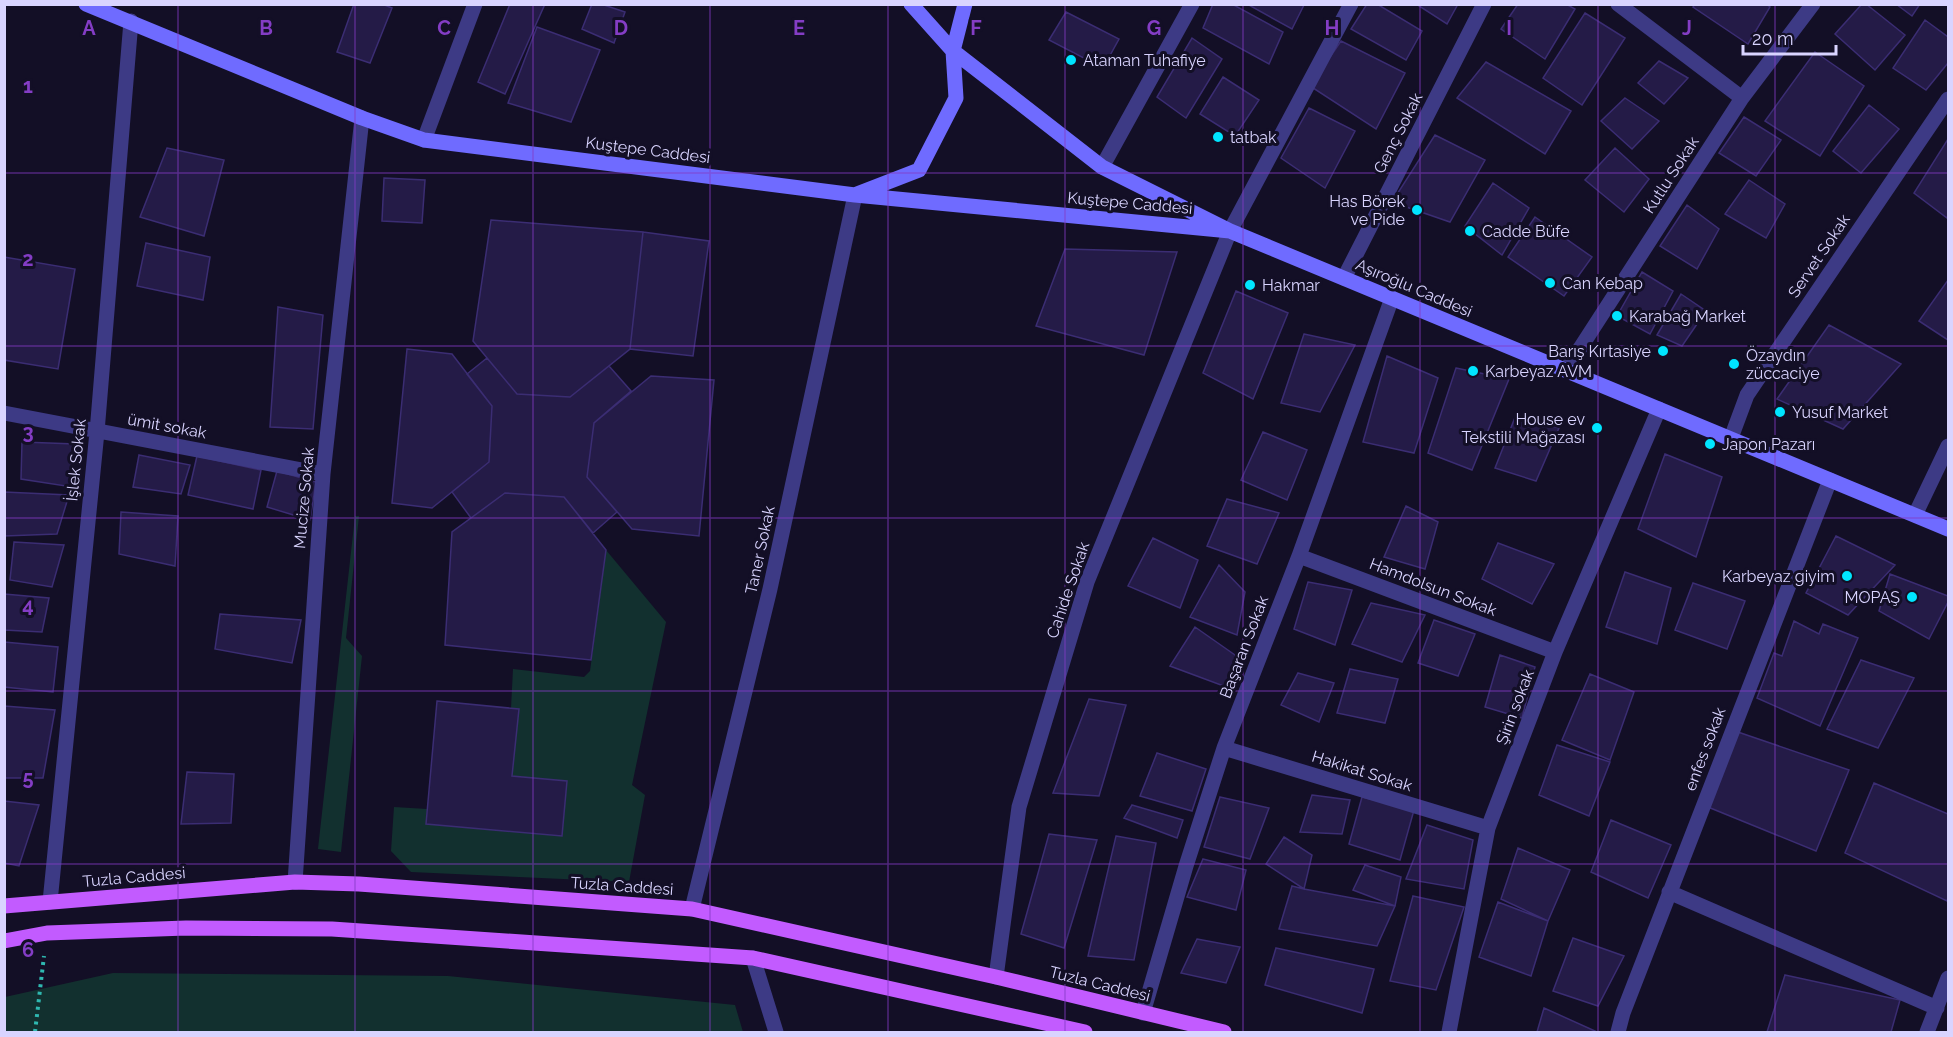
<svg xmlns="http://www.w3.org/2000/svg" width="1953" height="1037" font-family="Raleway,sans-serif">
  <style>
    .green { fill: #12302f }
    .building { fill: #241b47; stroke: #3b2d73; stroke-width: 1.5 }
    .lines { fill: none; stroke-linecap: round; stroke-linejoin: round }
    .path { stroke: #2fb8b0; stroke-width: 4; stroke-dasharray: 3 4.5; stroke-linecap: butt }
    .street { stroke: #3d3a85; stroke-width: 15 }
    .secondary { stroke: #6f6bff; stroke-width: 15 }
    .primary { stroke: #c25bff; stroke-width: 15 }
    .grid { fill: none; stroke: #843dc5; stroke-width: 1.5; stroke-opacity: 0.55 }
    .poi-dot { fill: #00e5ff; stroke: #130f26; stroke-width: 2 }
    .labels { text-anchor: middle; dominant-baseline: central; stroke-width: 6; stroke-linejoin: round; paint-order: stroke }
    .poi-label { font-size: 16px; fill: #d9d4ff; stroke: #130f26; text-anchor: start }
    .street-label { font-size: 16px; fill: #d9d4ff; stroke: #130f26 }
    .grid-label { font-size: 20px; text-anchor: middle; font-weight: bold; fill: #843dc5; stroke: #130f26; stroke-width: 6; stroke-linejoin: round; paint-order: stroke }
  </style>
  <rect width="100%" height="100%" fill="#130f26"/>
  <path class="green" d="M355,516H359L346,638L362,656L341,852L318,849Z
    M606,550L666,622L632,785L645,795L629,882L411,872L391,851L394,807L427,809L426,824L562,836L567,781L512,776L519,709L511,708L513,669L584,677L590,671Z
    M113,973L448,976L735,1005L743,1032H5V997Z"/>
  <path class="building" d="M354,4H382L392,8L370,63L337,52Z
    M510,4H545L505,94L478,82Z
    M592,4H601L625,12L614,43L582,29Z
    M1213,4H1232L1283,32L1269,64L1203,28Z
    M1247,4H1303L1304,5L1292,29Z
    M1367,4H1377L1422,31L1406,60L1351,29Z
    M1416,4H1458L1447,24Z
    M1518,4H1566L1575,9L1545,59L1501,29Z
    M1695,4H1766L1770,7L1748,44L1693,7Z
    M1862,4H1866L1905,35L1875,70L1835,34Z
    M1896,4H1920L1912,16Z
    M1066,12L1119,39L1103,68L1049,40Z
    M1585,13L1625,38L1582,105L1543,78Z
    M1925,20L1948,37V63L1926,90L1893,68Z
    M537,27L600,50L571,122L508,103Z
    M1192,38L1222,59L1186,118L1157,97Z
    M1341,41L1405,73L1376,129L1310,86Z
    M1815,52L1864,86L1820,156L1765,121Z
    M1659,61L1688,78L1664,104L1638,83Z
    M1486,62L1571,111L1545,154L1457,98Z
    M1223,77L1259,100L1235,136L1200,114Z
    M1625,98L1659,121L1632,149L1601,121Z
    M1869,105L1899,129L1861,173L1833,151Z
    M1309,108L1355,131L1325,188L1281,158Z
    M1744,117L1781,140L1756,176L1719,153Z
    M1435,135L1485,160L1450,222L1392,202Z
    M1948,139V215L1947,218L1914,193Z
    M167,148L224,160L204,236L140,217Z
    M1615,148L1649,179L1624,212L1585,180Z
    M384,178L425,180L422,223L382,221Z
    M1749,180L1785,204L1766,238L1725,214Z
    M1493,183L1529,208L1502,255L1465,226Z
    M1687,205L1719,229L1697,269L1660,246Z
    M1535,217L1592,257L1564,296L1508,257Z
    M491,220L643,232L630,349L570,397L517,394L473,341Z
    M643,232L709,241L693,356L630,349Z
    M146,243L210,257L203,300L137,286Z
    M1065,249L1177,252L1144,355L1036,326Z
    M4,257L75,269L58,369L4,360Z
    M1642,272L1673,291L1650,334L1617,316Z
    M1948,280V340L1919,321Z
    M1236,291L1288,313L1253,399L1203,373Z
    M1681,294L1706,311L1682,346L1657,335Z
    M278,307L323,315L313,429L270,427Z
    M1829,325L1901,364L1843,429L1777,399Z
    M1304,334L1355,345L1320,412L1281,403Z
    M407,349L452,354L492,406L489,462L432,508L392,503Z
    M1387,356L1438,378L1414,453L1363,442Z
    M487,358L517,394L570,397L609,366L631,391L594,423L587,477L617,512L593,533L564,497L505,493L471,518L452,492L489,462L492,406L467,374Z
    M1456,368L1509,379L1472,470L1428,453Z
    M651,376L714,380L699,536L632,529L587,477L594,423Z
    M1516,415L1559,428L1536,481L1495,468Z
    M1263,432L1307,450L1287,500L1241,480Z
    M22,442L75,444L72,487L21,479Z
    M1665,454L1722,477L1696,557L1638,529Z
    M139,455L190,465L181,494L133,487Z
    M197,456L261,470L253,509L188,495Z
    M277,471L316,482L310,520L267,507Z
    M4,492L69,495L57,534L4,536Z
    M505,493L564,497L606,550L591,660L445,645L452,532Z
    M1227,499L1279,513L1257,564L1207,546Z
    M1406,506L1438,522L1425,569L1384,557Z
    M121,512L178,516L175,566L119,554Z
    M1836,536L1895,565L1848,615L1806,593Z
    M1153,538L1198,560L1180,608L1128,586Z
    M14,542L64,545L52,587L10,580Z
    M1498,543L1554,564L1532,604L1482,579Z
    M1219,565L1245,592L1237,635L1190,617Z
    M1625,572L1671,588L1657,644L1606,627Z
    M1890,574L1948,596V602L1929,639L1879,611Z
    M1308,582L1352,590L1335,645L1294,629Z
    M1693,583L1745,601L1727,649L1675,630Z
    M4,594L49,598L42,632L4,630Z
    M1371,603L1425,615L1402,662L1352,644Z
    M220,614L301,620L292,663L215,649Z
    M1434,620L1475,634L1458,676L1418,663Z
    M1794,621L1819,634L1823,624L1858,638L1820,726L1757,698L1774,653L1782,656Z
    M1195,627L1235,655L1229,688L1170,666Z
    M4,642L58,647L53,692L4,687Z
    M1500,655L1535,667L1522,718L1485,707Z
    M1861,660L1914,678L1878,748L1827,729Z
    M1350,669L1398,679L1385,723L1337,713Z
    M1298,673L1334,683L1319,722L1281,705Z
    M1590,674L1634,692L1610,760L1562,740Z
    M1089,699L1126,705L1099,796L1053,793Z
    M437,701L519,709L512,776L567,781L562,836L426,824Z
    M4,706L55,710L43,778H4Z
    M1732,730L1849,770L1816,851L1703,805Z
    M1557,745L1610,762L1589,816L1539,795Z
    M1157,753L1206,769L1192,811L1140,796Z
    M187,772L234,774L231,823L181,824Z
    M1874,783L1948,814V898L1947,901L1845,853Z
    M1312,795L1350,800L1342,834L1300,832Z
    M1220,797L1269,808L1250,859L1204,847Z
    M1362,797L1414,810L1400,860L1349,844Z
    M4,801L39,805L19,866L4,863Z
    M1132,805L1183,820L1177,838L1124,818Z
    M1611,820L1671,845L1648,898L1591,872Z
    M1427,825L1473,840L1464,889L1406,879Z
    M1049,834L1097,840L1064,948L1021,934Z
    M1116,836L1156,843L1134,960L1088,956Z
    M1284,837L1312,855L1304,889L1266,864Z
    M1518,848L1570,870L1548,921L1501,899Z
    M1203,859L1246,870L1236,910L1187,897Z
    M1365,865L1401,877L1395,906L1353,890Z
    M1292,886L1304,889L1395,906L1377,946L1279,929Z
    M1413,896L1464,907L1436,990L1390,981Z
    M1498,902L1548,921L1531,976L1479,957Z
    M1573,938L1624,956L1598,1006L1553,991Z
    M1197,939L1240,947L1226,983L1181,973Z
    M1276,948L1374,969L1362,1013L1265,985Z
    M1785,975L1900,1000L1891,1032H1767Z
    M1544,1008L1595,1031L1594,1032H1537Z"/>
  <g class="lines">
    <path class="path" d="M35,1032L44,956"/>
    <path class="street" d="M1618,4L1742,98
      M424,140L475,4
      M1102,167L1192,4
      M1344,278L1484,4
      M1566,370L1742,98L1813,4
      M4,413L323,474
      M1731,438L1747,395L1948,99
      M1915,515L1948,446
      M1299,556L1555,652
      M1224,748L1488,828
      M295,882L323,474L362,118
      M1669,892L1937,1008
      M50,902L97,432L131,21
      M692,909L770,589L855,195
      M753,958L776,1032
      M996,977L1019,807L1087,582L1230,231L1351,4
      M1143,1013L1186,866L1224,748L1299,556L1392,298
      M1449,1032L1488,828L1555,652L1659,409
      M1618,1032L1623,1013L1830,480
      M1927,1032L1948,978"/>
    <path class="secondary" d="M86,4L362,118L424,140L855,195L1230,231
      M911,4L953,51L1102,167L1230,231L1948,529
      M857,194L919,170L956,98L953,51L965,4"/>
    <path class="primary" d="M4,906L295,882L359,884L692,909L996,977L1224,1032
      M4,941L47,933L186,928L332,929L753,958L1085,1032"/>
  </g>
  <path class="grid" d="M178,4V1032M355,4V1032M533,4V1032M710,4V1032M888,4V1032M1065,4V1032M1243,4V1032M1420,4V1032M1598,4V1032M1775,4V1032M4,173H1948M4,346H1948M4,518H1948M4,691H1948M4,864H1948"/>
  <g class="poi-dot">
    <circle cx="1071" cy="60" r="6"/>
    <circle cx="1218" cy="137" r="6"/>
    <circle cx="1417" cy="210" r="6"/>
    <circle cx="1470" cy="231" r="6"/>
    <circle cx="1550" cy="283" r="6"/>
    <circle cx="1250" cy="285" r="6"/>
    <circle cx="1617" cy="316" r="6"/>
    <circle cx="1663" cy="351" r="6"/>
    <circle cx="1734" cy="364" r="6"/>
    <circle cx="1473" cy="371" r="6"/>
    <circle cx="1780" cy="412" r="6"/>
    <circle cx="1597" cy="428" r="6"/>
    <circle cx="1710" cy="444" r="6"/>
    <circle cx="1847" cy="576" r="6"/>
    <circle cx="1912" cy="597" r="6"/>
  </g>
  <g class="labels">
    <g class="poi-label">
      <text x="1083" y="60">Ataman Tuhafiye</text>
      <text x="1230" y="137">tatbak</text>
      <text x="1405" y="201" text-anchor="end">Has Börek<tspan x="1405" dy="18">ve Pide</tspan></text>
      <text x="1482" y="231">Cadde Büfe</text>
      <text x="1562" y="283">Can Kebap</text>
      <text x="1262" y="285">Hakmar</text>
      <text x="1629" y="316">Karabağ Market</text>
      <text x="1651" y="351" text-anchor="end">Barış Kırtasiye</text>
      <text x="1746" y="355">Özaydın<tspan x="1746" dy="18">züccaciye</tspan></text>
      <text x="1485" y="371">Karbeyaz AVM</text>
      <text x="1792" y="412">Yusuf Market</text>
      <text x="1585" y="419" text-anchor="end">House ev<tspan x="1585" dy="18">Tekstili Mağazası</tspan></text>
      <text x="1722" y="444">Japon Pazarı</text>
      <text x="1835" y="576" text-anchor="end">Karbeyaz giyim</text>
      <text x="1900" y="597" text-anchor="end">MOPAŞ</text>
    </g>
    <g class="street-label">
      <text transform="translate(1398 133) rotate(-63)">Genç Sokak</text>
      <text transform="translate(648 150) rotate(7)">Kuştepe Caddesi</text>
      <text transform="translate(1671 175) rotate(-57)">Kutlu Sokak</text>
      <text transform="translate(1130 203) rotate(5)">Kuştepe Caddesi</text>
      <text transform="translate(1819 256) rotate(-56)">Servet Sokak</text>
      <text transform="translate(1414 288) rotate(23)">Aşıroğlu Caddesi</text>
      <text transform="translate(167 426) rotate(10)">ümit sokak</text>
      <text transform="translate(76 460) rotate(-84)">İşlek Sokak</text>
      <text transform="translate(304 498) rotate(-85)">Mucize Sokak</text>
      <text transform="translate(760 550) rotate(-78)">Taner Sokak</text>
      <text transform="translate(1433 587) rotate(21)">Hamdolsun Sokak</text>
      <text transform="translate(1068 590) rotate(-71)">Cahide Sokak</text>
      <text transform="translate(1244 647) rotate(-69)">Başaran Sokak</text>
      <text transform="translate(1515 707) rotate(-69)">Şirin sokak</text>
      <text transform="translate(1705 749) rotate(-69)">enfes sokak</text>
      <text transform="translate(1362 771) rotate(17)">Hakikat Sokak</text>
      <text transform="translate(134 877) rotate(-5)">Tuzla Caddesi</text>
      <text transform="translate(622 886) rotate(4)">Tuzla Caddesi</text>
      <text transform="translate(1100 984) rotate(14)">Tuzla Caddesi</text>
    </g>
  </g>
  <g class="grid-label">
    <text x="89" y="35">A</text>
    <text x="266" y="35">B</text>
    <text x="444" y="35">C</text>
    <text x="621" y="35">D</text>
    <text x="799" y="35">E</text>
    <text x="976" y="35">F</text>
    <text x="1154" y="35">G</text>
    <text x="1332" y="35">H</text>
    <text x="1509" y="35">I</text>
    <text x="1687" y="35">J</text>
    <text x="28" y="93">1</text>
    <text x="28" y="266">2</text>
    <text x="28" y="439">3</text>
    <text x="28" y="612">4</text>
    <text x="28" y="785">5</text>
    <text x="28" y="957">6</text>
  </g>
  <rect width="1953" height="1037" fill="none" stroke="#d9d4ff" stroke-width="12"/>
  <path d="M1743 45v9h93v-9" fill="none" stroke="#d9d4ff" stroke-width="3"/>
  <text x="1752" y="45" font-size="18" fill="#d9d4ff" stroke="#130f26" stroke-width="4.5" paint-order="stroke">20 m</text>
</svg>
